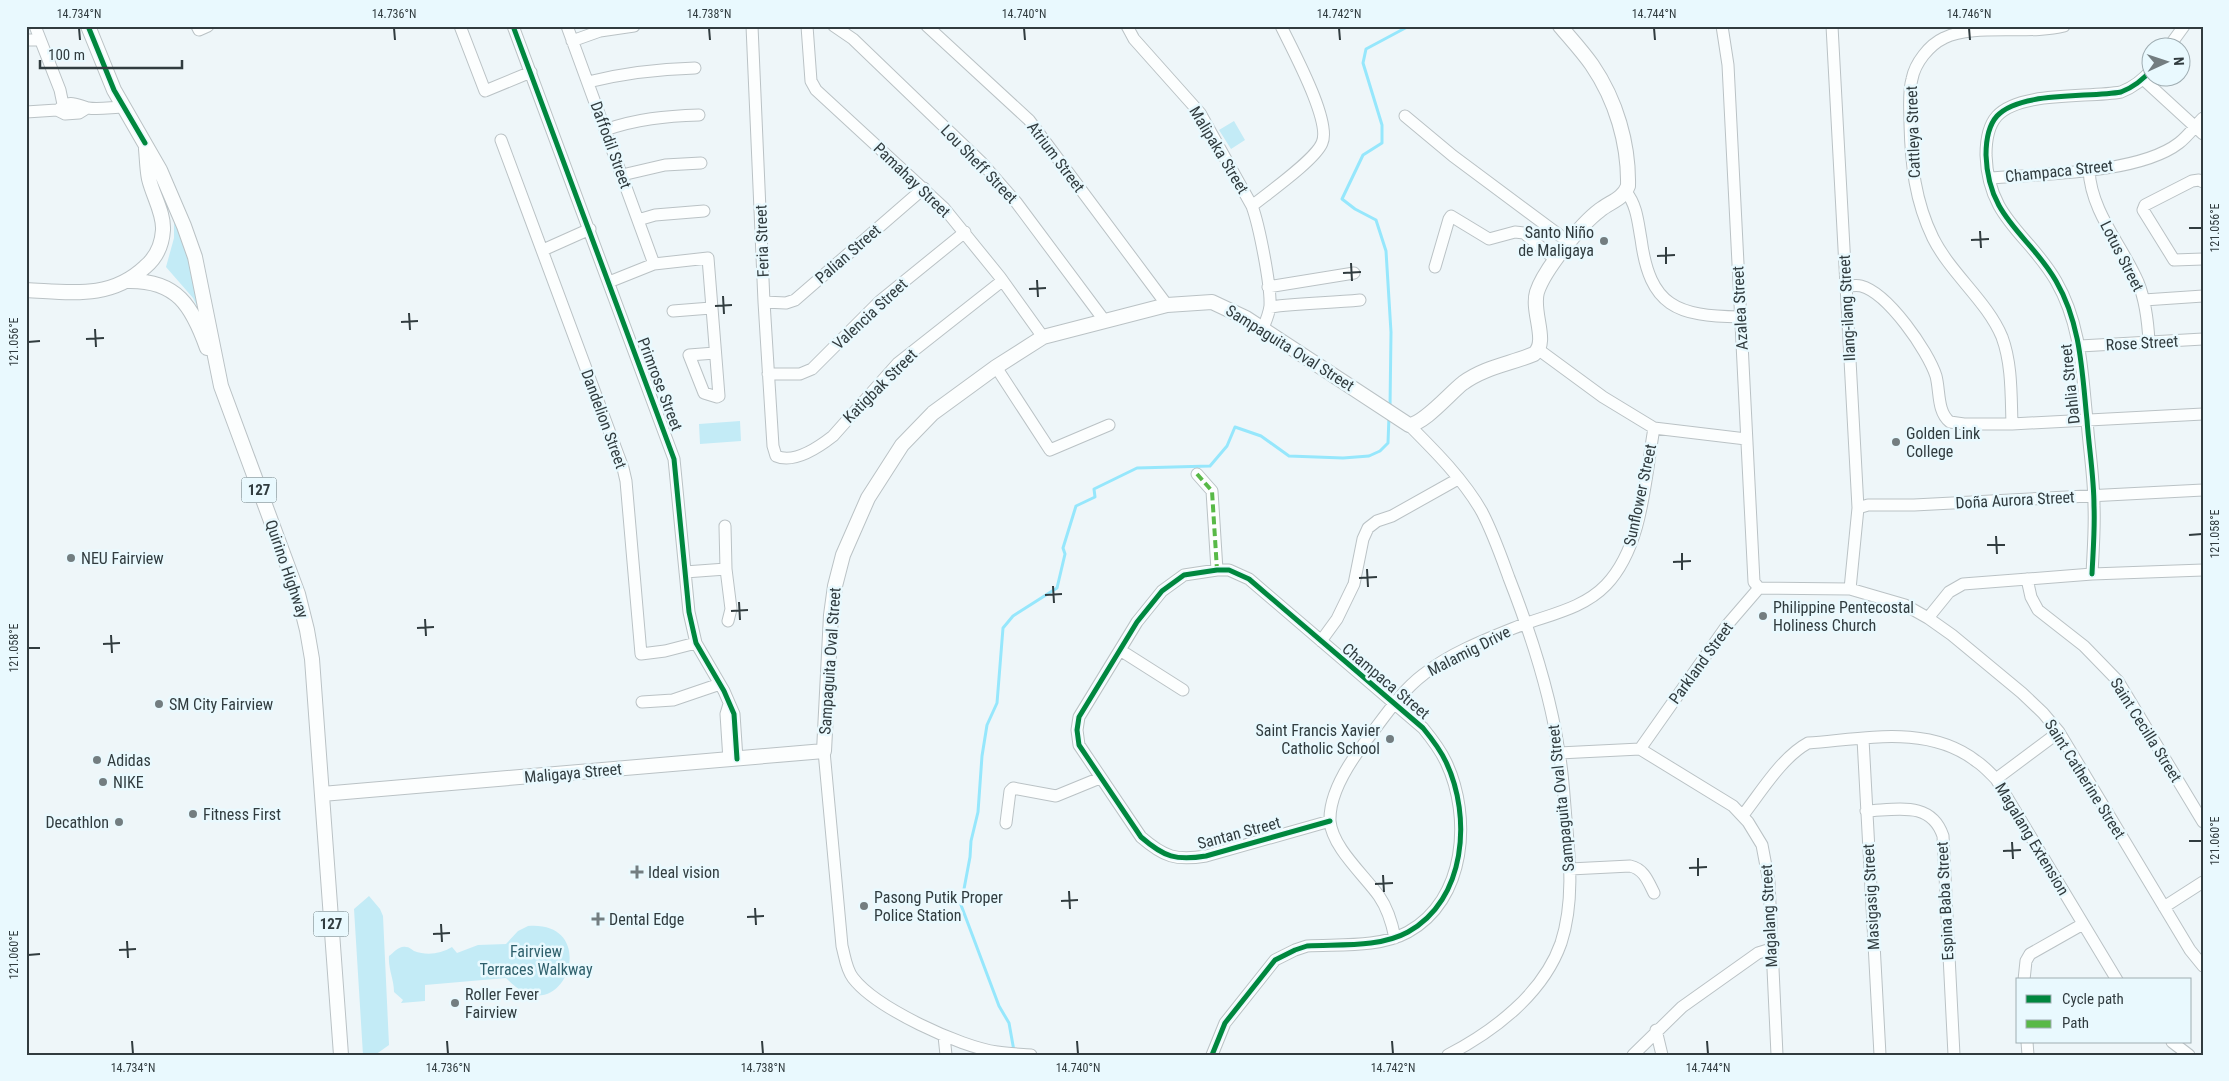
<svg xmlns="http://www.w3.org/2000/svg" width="2229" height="1081" font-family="'Roboto Condensed',sans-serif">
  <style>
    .green { fill: #c3ebf6 }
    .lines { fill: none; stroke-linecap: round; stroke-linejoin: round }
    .stream { stroke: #96e7fc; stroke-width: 3 }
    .minor-casing { stroke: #bac2c5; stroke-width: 13 }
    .major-casing { stroke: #bac2c5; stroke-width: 16 }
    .minor { stroke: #fcfefe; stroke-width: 11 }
    .major { stroke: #fcfefe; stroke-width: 14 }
    .quiet { stroke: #58b947; stroke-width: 4; stroke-dasharray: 8 4; stroke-linecap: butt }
    .cycleway-casing { stroke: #e9f9fe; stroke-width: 8 }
    .cycleway { stroke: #00873e; stroke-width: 5 }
    .ticks { fill: none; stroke: #313c3f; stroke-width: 2 }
    .poi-dot { fill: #737d80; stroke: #e9f9fe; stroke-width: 2 }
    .labels { text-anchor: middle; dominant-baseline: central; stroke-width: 5; stroke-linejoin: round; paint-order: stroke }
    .shield { fill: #e9f9fe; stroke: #687578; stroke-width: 1 }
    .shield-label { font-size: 15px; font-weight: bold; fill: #313c3f }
    .street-label { font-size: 16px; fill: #313c3f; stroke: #e9f9fe }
    .poi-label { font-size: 16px; fill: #313c3f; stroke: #e9f9fe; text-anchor: start }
    .park-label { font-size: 16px; fill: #2f606c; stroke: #e9f9fe }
    .neatline { fill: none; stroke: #313c3f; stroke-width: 2 }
    .ticks-label { font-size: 12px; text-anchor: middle; fill: #313c3f }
  </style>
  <rect width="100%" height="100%" fill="#eef6f9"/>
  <path class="green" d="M1234,121L1245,140L1231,149L1219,130Z
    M174,217L192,260L199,310L193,298L166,267L174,238Z
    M740,421L741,441L700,444L699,424Z
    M369,896L380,909L383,916L389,1045L375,1055H363L354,909Z
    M528,926C605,920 562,1039 506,978L425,985V1001L401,1003L403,1000L394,992C394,979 388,969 389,956C394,952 400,945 406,947C409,947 411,949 414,951C427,956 440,954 452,947L457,953L478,945L506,944L518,931Z"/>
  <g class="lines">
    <path class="stream" d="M1390,407L1391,332L1386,251L1376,220L1355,209L1342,199L1363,155L1382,143V125L1363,63L1366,49L1409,26
      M1014,1051L1009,1023L999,1006L961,905L970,857L971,841L978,812L982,756L987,725L997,703L1003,628L1013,616L1057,588L1065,554L1063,548L1076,506L1095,497L1094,489L1137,468L1210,466L1227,446L1235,427L1261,436L1289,456L1343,458L1369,456L1380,451L1388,443L1389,416"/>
    <g class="minor-casing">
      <path id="minor" d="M35,26L60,90L65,114
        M197,26L199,30L208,26
        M460,26L485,91L531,72
        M513,26L674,459L689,612L696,643L724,691L734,714L737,759
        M567,26L654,264
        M752,26L764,302L773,446L776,456C794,464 819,447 833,436L898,363L1002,281
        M807,26L811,81L816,90L944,208L1000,277L1043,337
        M834,26L853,39L982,163L1016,202L1104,320
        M927,26L1029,120L1167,305
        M1127,26L1134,39L1200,113L1252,206C1259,225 1271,285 1270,306C1269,314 1266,321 1263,328
        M1722,26L1728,65L1754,582L1759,588
        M1832,26L1858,508L1850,589
        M26,40H40
        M572,41L600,31L634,26
        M2168,48L2184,26
        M2143,79L2203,134
        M588,82C624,73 659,69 695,68
        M59,109C71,99 76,105 88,108C99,110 113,107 124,107
        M26,112L57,110L65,114L79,113L87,108
        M1405,116L1453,156L1570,243
        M605,130C636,119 666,116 699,115
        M501,140L623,468L626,481L641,654L665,651L696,643
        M2089,170C2091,212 2122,245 2138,282C2146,302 2148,322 2149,342
        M622,175L665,165L701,163
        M1990,178C2040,174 2139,174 2179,143C2188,136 2195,126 2203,118
        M2203,182L2199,180L2192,181L2145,205L2143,210L2174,260L2203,259
        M1626,192C1637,205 1638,223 1641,239C1650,307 1677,316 1740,317
        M1252,206C1268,193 1315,160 1322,143C1332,122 1292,49 1281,26
        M638,220L655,215L704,211
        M543,250L590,229
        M1435,267L1449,219L1451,216L1489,239L1515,232L1524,233L1556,260
        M609,282L654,264L708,258L719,396L717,397L704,393L689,355L715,353
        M1846,286C1851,286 1857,285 1861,286C1888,293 1928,351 1936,376C1940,391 1937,412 1950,422L1964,424H2012L2203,414
        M1268,287L1354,273
        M2144,300L2203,296
        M764,302L786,303L795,300L924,188
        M1270,307C1300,303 1330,303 1360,300
        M673,311L711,308
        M2080,346L2203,339
        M1539,350L1603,397L1654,428L1746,439
        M996,367L1050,450L1109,425
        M768,374H800L812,369L880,301L965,232
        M2012,424C2011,395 2012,364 2002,337C1987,301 1951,274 1933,238C1915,201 1911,164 1910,124C1910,109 1908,93 1912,79C1915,63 1929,45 1944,38C1972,23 2031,35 2064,26
        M1409,425C1435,451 1464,480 1482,512C1493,533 1501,556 1509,578C1531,634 1550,692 1559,752C1563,774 1564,797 1566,819C1570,860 1574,903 1561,943C1543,994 1494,1031 1448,1055
        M1197,474L1212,491L1217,570
        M1858,508L1868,505H1914L2203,490
        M725,526L726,569L731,609L728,621
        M685,572L726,569
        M2092,574C2093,552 2095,529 2094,506C2094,477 2089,449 2087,420C2082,372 2081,324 2056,281C2029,234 1988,219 1986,155C1986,142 1988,126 1997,116C2020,91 2088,98 2121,92C2134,87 2143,80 2152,69
        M2027,579L2031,597L2038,610L2084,646L2118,681L2203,822
        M1759,588L1850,589L1905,605L1928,618L1952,635L2022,693L2043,713L2059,732L2190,950L2203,966
        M1928,618L1949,592L1963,584L2092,574L2203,570
        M1321,641L1337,619L1354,584L1363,539L1368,528L1377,521L1392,516L1458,479
        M1120,650L1183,690
        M642,702L673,700L720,684
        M1863,739L1880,1055
        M1640,749L1733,806L1748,822L1762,845L1769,882L1777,1055
        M1640,749L1728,624L1759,588
        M824,751L842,946C845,957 846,969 853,978C876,1008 960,1047 997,1052C1008,1054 1020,1054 1031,1055
        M1559,753L1640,749
        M729,760L726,714L729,704
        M1996,779L2059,732
        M1866,811C1896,810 1931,800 1943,836L1954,1055
        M1743,815C1761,792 1782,757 1808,743C1864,739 1928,724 1976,761C1984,766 1990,773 1996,779L2117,980
        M1006,823L1010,791L1013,788L1056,796L1100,778
        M1570,869L1630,866C1644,869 1648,881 1654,893
        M2164,907L2203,882
        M1395,938C1392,923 1388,909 1379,896C1364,875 1332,847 1330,821C1329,794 1349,763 1365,742C1383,719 1400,692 1424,674C1449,654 1484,640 1514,628C1546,615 1582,610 1606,585C1643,546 1645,479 1654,428
        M2024,980L2026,961L2030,954L2083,924
        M1656,1030L1662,1055
        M944,1036L946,1055
        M2027,1042L2028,1055
        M2172,1042L2189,1055
        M1212,1055L1225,1023L1275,960L1295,950L1307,946C1339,944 1379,948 1408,932C1466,900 1472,817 1446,762C1440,749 1432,739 1423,728L1249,579L1229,570H1217L1184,575L1162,591L1137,622L1079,717L1077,730L1079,745L1141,837C1164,857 1176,861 1206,856L1330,821
        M1633,1055L1682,1007L1758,953L1771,949"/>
    </g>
    <g class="major-casing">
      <path id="major" d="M88,26L114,90L160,170L184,226L195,257L221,386L298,594L307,630L312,659L341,1055
        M128,281C177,280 192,306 207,348
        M26,290C70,292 110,300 145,267C156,258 162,245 163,230C164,213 153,196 149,179C147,169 147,159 146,149
        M322,794L824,751L831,615L835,586L843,555L868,498L902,445L933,413L996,367L1043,337L1167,305L1212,302L1246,318L1409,425C1424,424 1450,393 1463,383C1485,367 1510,364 1534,354C1549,342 1531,312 1537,292C1544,270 1581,224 1600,210C1610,202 1623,199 1628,186C1629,144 1616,100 1592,65C1583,52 1571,39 1560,26"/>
    </g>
    <use href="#minor" class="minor"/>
    <use href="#major" class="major"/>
    <path class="quiet" d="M1197,474L1212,491L1217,570"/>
    <g class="cycleway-casing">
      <path id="cycleway" d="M88,26L114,90L145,143
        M513,26L674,459L689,612L696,643L724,691L734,714L737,759
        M2092,574C2093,552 2095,529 2094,506C2094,477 2089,449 2087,420C2082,372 2081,324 2056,281C2029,234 1988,219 1986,155C1986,142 1988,126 1997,116C2020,91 2088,98 2121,92C2134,87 2143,80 2152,69
        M1212,1055L1225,1023L1275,960L1295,950L1307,946C1339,944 1379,948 1408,932C1466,900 1472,817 1446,762C1440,749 1432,739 1423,728L1249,579L1229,570H1217L1184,575L1162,591L1137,622L1079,717L1077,730L1079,745L1141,837C1164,857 1176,861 1206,856L1330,821"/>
    </g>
    <use href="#cycleway" class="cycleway"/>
  </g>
  <path class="ticks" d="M79,28L80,40M394,28L395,40M709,28L710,40M1024,28L1025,40M1339,28L1340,40M1654,28L1655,40M1969,28L1970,40M2189,228H2202M1980,231L1981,248M1971,240L1989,239M1666,247V264M1657,256L1675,255M1351,263L1352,281M1343,273L1361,272M1037,280L1038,297M1029,289L1046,288M723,296L724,314M715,306L732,305M409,313L410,330M401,322L418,321M95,329L96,347M86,339L104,338M28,342L40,341M2189,535L2202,534M1996,536L1997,554M1987,545H2005M1682,553V570M1673,562L1691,561M1367,569L1368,587M1359,578L1377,577M1053,586L1054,603M1045,595L1062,594M739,602L740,620M731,611L748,610M425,619L426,636M417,628L434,627M111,635L112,653M103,644L120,643M28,648H40M2189,841H2202M2012,842L2013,859M2003,851L2021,850M1698,858V876M1689,868L1707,867M1383,875L1384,892M1375,884L1393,883M1069,891L1070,909M1061,901L1078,900M755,908L756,925M747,917L764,916M441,924L442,942M433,934L450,933M127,941L128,958M119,950L136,949M28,955L40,954M132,1041L133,1054M447,1041L448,1054M762,1041L763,1054M1077,1041L1078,1054M1392,1041L1393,1054M1707,1041L1708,1054"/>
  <g class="poi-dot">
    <circle cx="1604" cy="241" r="5"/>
    <circle cx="1896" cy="442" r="5"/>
    <circle cx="71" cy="558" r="5"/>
    <circle cx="1763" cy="616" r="5"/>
    <circle cx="159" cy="704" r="5"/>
    <circle cx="1390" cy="739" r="5"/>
    <circle cx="97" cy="760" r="5"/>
    <circle cx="103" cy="782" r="5"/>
    <circle cx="193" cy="814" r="5"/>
    <circle cx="119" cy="822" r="5"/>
    <path d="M634.5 864.5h5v5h5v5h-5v5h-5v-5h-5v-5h5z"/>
    <circle cx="864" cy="906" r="5"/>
    <path d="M595.5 911.5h5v5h5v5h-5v5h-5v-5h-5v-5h5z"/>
    <circle cx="455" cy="1003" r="5"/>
  </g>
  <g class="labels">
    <g class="shield">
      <rect x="241.5" y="477.5" width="35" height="25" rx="4"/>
      <rect x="313.5" y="911.5" width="35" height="25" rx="4"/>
    </g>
    <g class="shield-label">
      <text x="259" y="490">127</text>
      <text x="331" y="924">127</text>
    </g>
    <g class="street-label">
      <text transform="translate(1913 132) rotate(-92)">Cattleya Street</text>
      <text transform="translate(611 145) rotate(70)">Daffodil Street</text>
      <text transform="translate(1219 150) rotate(59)">Malipaka Street</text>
      <text transform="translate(1056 157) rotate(53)">Atrium Street</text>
      <text transform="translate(979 164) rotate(46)">Lou Sheff Street</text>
      <text transform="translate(2059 171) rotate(-6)">Champaca Street</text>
      <text transform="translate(912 180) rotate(44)">Pamahay Street</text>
      <text transform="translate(762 241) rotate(-92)">Feria Street</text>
      <text transform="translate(848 254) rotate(-41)">Palian Street</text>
      <text transform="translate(2122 256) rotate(63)">Lotus Street</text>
      <text transform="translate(1740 308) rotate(-93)">Azalea Street</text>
      <text transform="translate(1847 308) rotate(-93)">Ilang-ilang Street</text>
      <text transform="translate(870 314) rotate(-43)">Valencia Street</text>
      <text transform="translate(2142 343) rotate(-3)">Rose Street</text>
      <text transform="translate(1290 348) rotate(32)">Sampaguita Oval Street</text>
      <text transform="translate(660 384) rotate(69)">Primrose Street</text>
      <text transform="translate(2070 384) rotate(-96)">Dahlia Street</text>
      <text transform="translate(880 386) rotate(-45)">Katigbak Street</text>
      <text transform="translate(604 419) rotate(70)">Dandelion Street</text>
      <text transform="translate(1640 495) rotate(-78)">Sunflower Street</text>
      <text transform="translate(2015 500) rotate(-3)">Doña Aurora Street</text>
      <text transform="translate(287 569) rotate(71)">Quirino Highway</text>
      <text transform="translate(1469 651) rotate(-27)">Malamig Drive</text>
      <text transform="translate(830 661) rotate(-86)">Sampaguita Oval Street</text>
      <text transform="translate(1701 663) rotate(-54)">Parkland Street</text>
      <text transform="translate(1386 681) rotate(40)">Champaca Street</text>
      <text transform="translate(2146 730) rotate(58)">Saint Cecilla Street</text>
      <text transform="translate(573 773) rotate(-5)">Maligaya Street</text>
      <text transform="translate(2085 779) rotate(58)">Saint Catherine Street</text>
      <text transform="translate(1561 798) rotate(-96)">Sampaguita Oval Street</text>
      <text transform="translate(1239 833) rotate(-15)">Santan Street</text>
      <text transform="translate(2032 839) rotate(59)">Magalang Extension</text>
      <text transform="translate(1871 897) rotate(-93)">Masigasig Street</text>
      <text transform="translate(1945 901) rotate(-93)">Espina Baba Street</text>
      <text transform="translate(1769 916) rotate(-93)">Magalang Street</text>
    </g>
    <g class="poi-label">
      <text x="1594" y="232" text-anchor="end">Santo Niño<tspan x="1594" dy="18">de Maligaya</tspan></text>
      <text x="1906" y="433">Golden Link<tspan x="1906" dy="18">College</tspan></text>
      <text x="81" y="558">NEU Fairview</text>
      <text x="1773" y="607">Philippine Pentecostal<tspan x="1773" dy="18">Holiness Church</tspan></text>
      <text x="169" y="704">SM City Fairview</text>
      <text x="1380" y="730" text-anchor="end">Saint Francis Xavier<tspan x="1380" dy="18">Catholic School</tspan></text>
      <text x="107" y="760">Adidas</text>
      <text x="113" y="782">NIKE</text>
      <text x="203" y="814">Fitness First</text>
      <text x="109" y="822" text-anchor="end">Decathlon</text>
      <text x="648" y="872">Ideal vision</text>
      <text x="874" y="897">Pasong Putik Proper<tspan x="874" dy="18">Police Station</tspan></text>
      <text x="609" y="919">Dental Edge</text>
      <text x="465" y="994">Roller Fever<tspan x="465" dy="18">Fairview</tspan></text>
    </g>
    <g class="park-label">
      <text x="536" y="951">Fairview<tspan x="536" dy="18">Terraces Walkway</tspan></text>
    </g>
  </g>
  <rect width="2229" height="1081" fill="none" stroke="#e9f9fe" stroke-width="55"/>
  <rect x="2016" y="978" width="175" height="65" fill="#e9f9fe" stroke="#9fadb2"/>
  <rect x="2026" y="995" width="25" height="8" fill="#00873e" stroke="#9fadb2"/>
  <text x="2062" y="1004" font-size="15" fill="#313c3f">Cycle path</text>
  <rect x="2026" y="1020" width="25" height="8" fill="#58b947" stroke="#9fadb2"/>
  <text x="2062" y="1028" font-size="15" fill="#313c3f">Path</text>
  <g transform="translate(2166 62) rotate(87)"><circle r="24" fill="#e9f9fe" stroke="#9fadb2"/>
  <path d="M0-4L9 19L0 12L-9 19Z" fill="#737d80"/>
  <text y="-8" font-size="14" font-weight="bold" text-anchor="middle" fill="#313c3f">N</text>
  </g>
  <path d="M40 60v8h142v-8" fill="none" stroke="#313c3f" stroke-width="2.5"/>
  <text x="48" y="60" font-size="15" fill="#313c3f" stroke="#e9f9fe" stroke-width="4" paint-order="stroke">100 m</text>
  <rect x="28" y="28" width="2174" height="1026" class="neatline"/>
  <g class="ticks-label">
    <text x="79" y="18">14.734°N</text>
    <text x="394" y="18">14.736°N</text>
    <text x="709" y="18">14.738°N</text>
    <text x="1024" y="18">14.740°N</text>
    <text x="1339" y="18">14.742°N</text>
    <text x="1654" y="18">14.744°N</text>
    <text x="1969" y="18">14.746°N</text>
    <text transform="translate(2215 228) rotate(-90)" y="4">121.056°E</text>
    <text transform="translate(14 342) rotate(-90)" y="4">121.056°E</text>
    <text transform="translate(2215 534) rotate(-90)" y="4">121.058°E</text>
    <text transform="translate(14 648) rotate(-90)" y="4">121.058°E</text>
    <text transform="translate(2215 841) rotate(-90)" y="4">121.060°E</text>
    <text transform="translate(14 955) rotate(-90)" y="4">121.060°E</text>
    <text x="133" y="1072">14.734°N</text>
    <text x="448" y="1072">14.736°N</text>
    <text x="763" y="1072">14.738°N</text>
    <text x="1078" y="1072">14.740°N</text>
    <text x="1393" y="1072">14.742°N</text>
    <text x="1708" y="1072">14.744°N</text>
  </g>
</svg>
